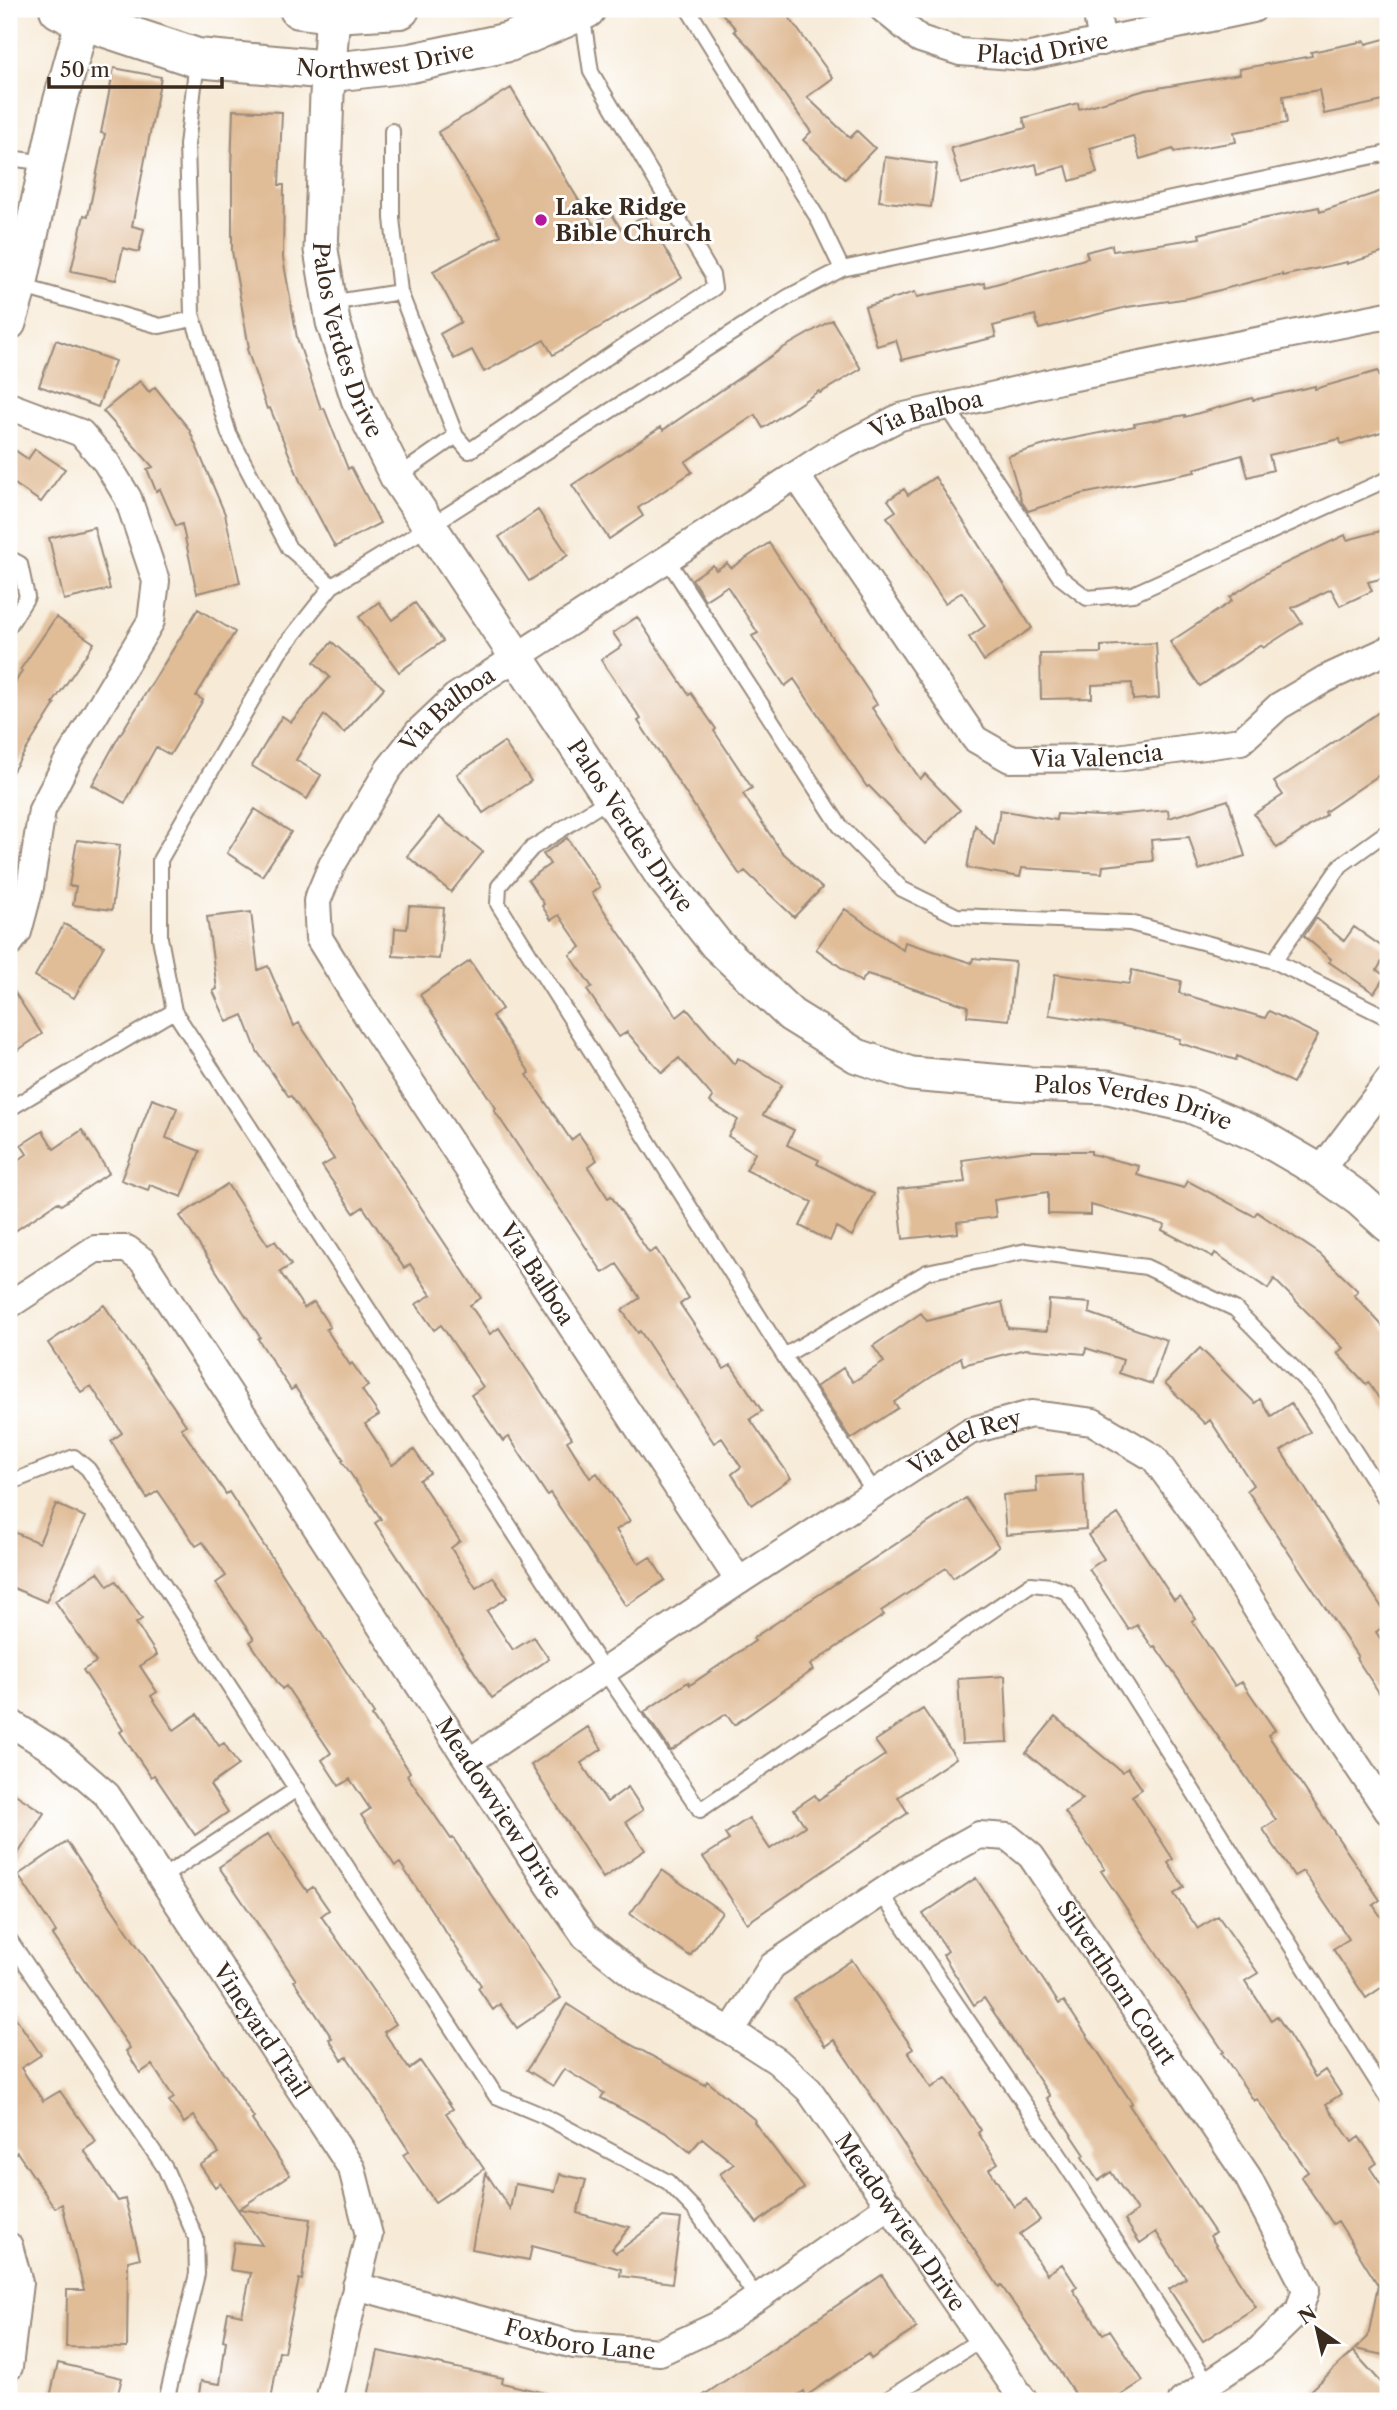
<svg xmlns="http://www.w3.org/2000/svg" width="1397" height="2410" font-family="'Libre Caslon Text',serif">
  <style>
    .building { fill: #e0bc97 }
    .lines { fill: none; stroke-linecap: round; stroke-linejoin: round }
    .service-casing { stroke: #998a7b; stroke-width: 18 }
    .minor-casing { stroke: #998a7b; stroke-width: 30 }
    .tertiary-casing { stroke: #998a7b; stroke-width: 37 }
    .secondary-casing { stroke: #998a7b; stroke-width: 42 }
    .service { stroke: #fff; stroke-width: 14 }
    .minor { stroke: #fff; stroke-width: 26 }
    .tertiary { stroke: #fff; stroke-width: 33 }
    .secondary { stroke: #fff; stroke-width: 38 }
    .poi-dot { fill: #b5179e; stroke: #fff; stroke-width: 2.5 }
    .labels { text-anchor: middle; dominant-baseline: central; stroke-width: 6; stroke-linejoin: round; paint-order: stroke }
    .street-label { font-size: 23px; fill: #3b2a1e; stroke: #fff }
    .poi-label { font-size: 23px; font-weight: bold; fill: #3b2a1e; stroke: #fff; text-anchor: start }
  </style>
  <rect width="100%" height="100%" fill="#fff"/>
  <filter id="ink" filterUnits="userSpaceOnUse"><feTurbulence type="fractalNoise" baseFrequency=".0143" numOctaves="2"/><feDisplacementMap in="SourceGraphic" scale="14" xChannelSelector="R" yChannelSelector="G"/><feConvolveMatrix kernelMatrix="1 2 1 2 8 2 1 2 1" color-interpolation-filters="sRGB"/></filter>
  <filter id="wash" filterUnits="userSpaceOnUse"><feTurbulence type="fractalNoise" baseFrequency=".00686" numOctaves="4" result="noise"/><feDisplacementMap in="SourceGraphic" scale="28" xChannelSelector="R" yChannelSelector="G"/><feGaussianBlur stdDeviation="1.57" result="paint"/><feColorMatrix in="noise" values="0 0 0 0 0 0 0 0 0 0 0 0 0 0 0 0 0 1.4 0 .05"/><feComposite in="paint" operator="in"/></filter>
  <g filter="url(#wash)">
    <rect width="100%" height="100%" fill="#f7ebd8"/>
    <g id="blocks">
      <path class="building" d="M718,9H783L833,78L807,97L850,138L857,131L875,148L845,179L803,140L811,132L754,52L734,31L736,29Z
        M1388,38V100L1324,114L1319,90L1283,96L1287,123L1234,132L1236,142L1174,152L1173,149L1140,159L1133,136L1090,148L1097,173L1070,181L1066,166L1038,174L1036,164L961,184L951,148L1026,128L1023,118L1078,103L1079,109L1146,90L1240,74L1239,69L1312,56L1311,52L1365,41L1366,44Z
        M114,68L161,77L132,226L144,229L139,252L123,248L116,280L71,271L84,215L88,216L105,134L101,133Z
        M511,88L593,224L611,213L621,229L645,215L682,278L553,355L544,340L484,372L472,350L454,359L440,334L461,322L433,271L501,235L438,132Z
        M233,110L282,112L279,185H284L283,258L297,338L321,409L324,408L348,469L351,467L380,523L335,547L300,481L270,408L267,409L247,349L249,348L232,251V172H231Z
        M885,157L937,164L931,207L879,201Z
        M1388,189V251L1347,264V262L1282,276V274L1189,298L1127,307L1039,329L1035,315L993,326L996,337L902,360L896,340L877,346L865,307L915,292L917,297L984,283L985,287L1088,258L1086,252L1112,245L1113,251L1200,238L1199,234L1252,221L1319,207L1320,212Z
        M832,320L861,369L820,393L819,391L763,428L755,415L685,462L692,472L638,508L643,516L609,539L572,485L661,427L663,430L783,348Z
        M56,340L115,361L98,407L39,386Z
        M1378,371L1388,407V430L1341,444L1340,439L1269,455L1273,470L1248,477L1242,455L1194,469L1195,472L1082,494L1028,511L1022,502L1008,456L1055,442L1135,426L1134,424L1185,415V417L1252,398L1253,400L1315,386V389Z
        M140,381L149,392L155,387L189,429L225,514L240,583L197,593L182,524L176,526L160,489L156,491L147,469L153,467L103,411Z
        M9,446L28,459L35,449L65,469L41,502L9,480Z
        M935,477L1032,628L984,661L969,637L985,626L962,592L945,603L887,517L896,511L888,500L904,489L908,495Z
        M538,510L568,555L529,581L499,537Z
        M94,527L110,589L64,600L49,538Z
        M1388,529V577L1368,582L1372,591L1340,606L1331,589L1292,608L1302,623L1263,648L1261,645L1200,686L1170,642L1232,601L1230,597L1271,570L1345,535L1347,540Z
        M769,543L877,704L872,708L920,779L925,774L960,810L925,844L869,786L867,787L794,679L785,686L752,636L758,633L727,586L705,600L692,579L713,565L716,570L727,563L731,568Z
        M379,602L392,620L415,603L443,641L399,672L359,617Z
        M198,609L235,632L196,696L203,700L170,755L156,747L125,803L92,785L118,738Z
        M56,617L94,643L53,703L55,704L9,777V693L22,671L20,670Z
        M637,617L689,695L691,693L716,729L714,731L752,788L743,794L781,851L822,888L794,917L745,871L740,875L638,721L641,719L601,660L622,646L613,633Z
        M332,642L384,688L344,733L324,715L296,760L321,775L307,799L252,766L282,716L291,722L330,677L314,662Z
        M1156,643L1159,698L1133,700L1132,683L1092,685V698L1041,699L1040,654L1101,653V646Z
        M1388,706V769L1325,812L1326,815L1277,848L1254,814L1283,795L1274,782Z
        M504,742L531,781L483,813L457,774Z
        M1228,800L1245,856L1199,870L1189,837L1151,840L1153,861L1103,866L1102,873L1022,868L1020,877L967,868L975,825L994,845L1000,810L1056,820L1057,814L1102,816L1168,810L1169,818Z
        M255,809L291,832L262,876L227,853Z
        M439,817L483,852L451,892L407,856Z
        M567,838L600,887L592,893L677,1017L687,1009L734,1064L738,1058L782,1085L763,1115L794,1130L787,1145L819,1160L817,1164L874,1194L852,1236L836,1227L830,1241L800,1226L812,1202L746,1170L755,1153L728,1136L738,1120L710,1102L713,1097L679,1058L662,1073L627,1032L619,1037L587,990L592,987L570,955L581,947L559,915L551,920L542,906L544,904L528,880L550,864L543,854Z
        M77,840L120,845L112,910L73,905L76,886H69Z
        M409,906L444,908L439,959L393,956L395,928L407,929Z
        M845,909L903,950L905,942L972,963L973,958L1015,962L1009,1020L967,1016L968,1006L867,974L861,982L816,949Z
        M251,912L258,970L268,966L294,1026L299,1023L481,1298L470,1305L490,1334L499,1328L572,1438L567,1441L590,1478L597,1473L630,1521L616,1530L639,1564L650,1557L665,1580L626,1606L550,1493L547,1495L509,1437L503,1441L471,1395L483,1387L441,1325L434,1330L416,1304L431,1295L410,1264L404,1268L363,1207L354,1213L322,1166L334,1159L291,1096L289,1097L257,1051L243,1015L227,1022L213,991L217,989L207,917Z
        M1316,918L1344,941L1354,927L1388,951L1377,970L1385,976L1374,993L1329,962L1331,959L1304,936Z
        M64,924L104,946L74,998L35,976Z
        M470,961L502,1009L492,1016L530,1073L527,1075L571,1140L579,1134L597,1160L588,1167L608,1198L611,1196L649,1253L656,1249L689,1298L680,1304L724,1369L731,1365L762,1411L750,1419L791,1478L752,1505L732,1474L741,1467L722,1438L714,1443L640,1331L638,1333L622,1310L640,1298L617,1264L603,1273L494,1110L496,1108L420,995Z
        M1132,970L1181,981L1179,993L1265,1018L1269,1011L1318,1035L1293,1083L1237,1056L1236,1060L1179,1043L1180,1039L1120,1025L1049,1015L1055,974L1129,984Z
        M9,984L42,1034L9,1056Z
        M152,1099L177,1108L166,1138L200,1151L182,1197L150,1185L148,1190L121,1180Z
        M82,1130L109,1173L61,1205L58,1202L9,1235V1167L27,1154L21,1145L43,1131L54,1149Z
        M1028,1151H1091V1154L1139,1166L1137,1175L1184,1188L1188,1181L1254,1216L1257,1212L1320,1254L1358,1291L1354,1295L1388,1332V1412L1368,1382L1366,1384L1337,1353L1343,1348L1274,1279L1268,1289L1215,1253L1213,1257L1162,1230L1165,1225L1091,1205V1215L1048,1214V1192L994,1200L996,1217L957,1222L958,1233L903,1239L898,1189L965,1182L962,1160Z
        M227,1184L268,1245L275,1241L291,1265L280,1272L304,1308L314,1302L330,1327L326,1329L350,1365L352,1363L368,1386L362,1390L379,1415L365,1424L392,1465L414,1450L430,1473L419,1480L460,1541L451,1548L476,1588L493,1577L507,1598L487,1611L513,1650L534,1637L549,1659L492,1698L375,1523L381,1519L342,1461L344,1460L295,1387L291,1390L258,1339L260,1337L180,1216Z
        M1049,1300L1090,1303L1089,1313L1167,1340L1152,1384L1119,1373L1123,1360L1086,1348L1085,1354L1025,1349L963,1365L961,1357L894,1402L898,1408L851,1439L816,1387L843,1368L853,1382L884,1362L873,1346L921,1313L927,1321L1002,1302L1008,1328L1047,1331Z
        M104,1305L186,1425L181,1428L226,1494L229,1492L374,1714L372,1716L410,1772L407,1775L451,1839L453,1838L561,1998L517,2028L500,2004L493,2010L478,1988L481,1985L400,1863L395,1866L361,1815L370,1809L350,1779L339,1786L322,1760L331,1753L286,1686L282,1689L250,1642L254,1639L216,1583L226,1576L203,1542L196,1546L158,1491L147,1498L111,1441L122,1433L91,1386L81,1392L48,1343Z
        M1200,1348L1255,1403L1260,1399L1271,1416L1291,1403L1310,1432L1281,1451L1388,1617V1623L1376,1632L1388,1650V1706L1356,1658L1358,1657L1247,1490L1253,1485L1210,1420L1205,1424L1165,1383Z
        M1083,1474L1086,1529L1006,1535L1003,1495L1037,1492L1036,1477Z
        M966,1498L999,1547L953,1578L946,1568L881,1611L884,1615L810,1665L813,1670L734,1725L726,1714L671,1751L644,1712L688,1682L690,1685L755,1641L753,1638L800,1607Z
        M56,1504L85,1517L46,1602L9,1586V1530L39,1543Z
        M1118,1514L1174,1600L1180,1596L1196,1619L1192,1621L1235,1686L1242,1682L1275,1730L1268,1735L1380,1900L1373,1905L1388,1927V1983L1366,1998L1333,1949L1349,1939L1303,1871L1294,1876L1263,1829L1276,1820L1155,1646L1153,1648L1137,1625L1129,1630L1089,1569L1104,1559L1088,1535Z
        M98,1572L108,1586L116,1581L142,1619L136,1623L157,1655L140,1666L157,1692L151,1696L174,1730L197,1714L219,1746L224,1743L238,1765L210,1785L228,1812L195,1835L154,1775L151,1777L120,1732L123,1730L83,1670L96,1662L55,1601Z
        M1005,1676L1008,1742L962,1744L958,1679Z
        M923,1709L956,1758L898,1797L908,1813L747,1923L703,1857L729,1840L725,1834L749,1818L770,1849L805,1826L794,1809L815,1795L818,1800L885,1755L875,1741Z
        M1055,1717L1122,1772L1128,1768L1142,1789L1132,1796L1173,1859L1168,1863L1184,1887L1174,1894L1198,1929L1218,1916L1258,1973L1245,1981L1271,2020L1277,2016L1315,2077L1325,2070L1341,2094L1326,2104L1352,2142L1359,2137L1377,2163L1370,2168L1388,2195V2356L1355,2349L1368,2337L1378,2285L1338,2221L1333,2224L1301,2177L1308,2172L1257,2099L1254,2101L1222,2053L1224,2052L1101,1871L1105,1869L1065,1812L1083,1799L1026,1753Z
        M588,1727L602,1749L581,1763L607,1802L628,1787L643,1810L626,1822L645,1850L603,1878L531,1765Z
        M9,1790L44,1813L9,1868Z
        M268,1834L307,1891L313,1887L329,1910L321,1916L396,2024L384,2032L409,2069L420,2061L453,2109L446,2113L484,2169L435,2202L403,2155L409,2151L372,2094L347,2057L342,2060L329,2039L332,2038L294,1981L296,1980L219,1867Z
        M67,1842L254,2118L252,2120L290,2175L239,2209L310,2219L302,2280L299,2279L284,2352L279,2351L271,2401H198L201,2381L220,2384L226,2341L223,2340L228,2312L242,2315L251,2273L230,2270L234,2242L262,2245L220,2183L215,2187L200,2165L219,2153L194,2116L184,2123L169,2101L174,2098L152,2065L140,2073L126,2051L130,2048L53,1935L56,1932L18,1875Z
        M662,1870L722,1912L690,1956L630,1914Z
        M976,1878L1059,2004L1064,2001L1132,2103L1129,2105L1215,2233L1210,2236L1256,2307L1203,2341L1169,2289L1186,2278L1156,2232L1140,2243L1125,2220L1137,2211L1111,2172L1098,2181L1082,2157L1085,2155L1047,2098L1050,2096L984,1998L974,2005L943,1955L948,1951L923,1914Z
        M852,1960L913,2049L908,2052L931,2088L946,2078L981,2130L978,2133L998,2163L989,2169L1014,2207L1026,2199L1040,2220L1020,2234L1047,2274L1062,2264L1077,2287L1073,2290L1103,2334L1110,2330L1143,2381L1112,2401H1080L1001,2285L999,2287L834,2040L825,2046L794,1999Z
        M567,2004L624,2041L705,2085L707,2081L755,2120L754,2122L804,2188L757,2223L720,2174L734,2164L702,2138L690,2152L668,2134L601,2098L604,2093L564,2069L553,2086L527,2070Z
        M9,2008L41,2055L21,2068L43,2101L60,2091L96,2142L84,2150L118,2201L125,2199L140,2258L128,2261L127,2348L66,2347L67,2290H84L62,2204L55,2208L17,2152L15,2154L9,2144Z
        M486,2173L510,2209L515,2184L555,2191L560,2174L586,2180L577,2213L630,2227L612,2249L616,2253L663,2217L681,2219L672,2283L620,2276L621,2269L532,2246L529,2260L472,2249Z
        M882,2275L917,2328L871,2359L868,2354L806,2396L804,2391L789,2401H695Z
        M378,2351L503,2378L502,2383L549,2394V2401H367Z
        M1353,2351L1388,2390V2401H1300Z
        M58,2363L122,2378L116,2401H49Z"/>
    </g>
  </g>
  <g filter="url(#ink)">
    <use href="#blocks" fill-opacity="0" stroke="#998a7b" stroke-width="2"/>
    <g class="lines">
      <g class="service-casing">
        <path id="service" d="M688,9L817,217L842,269
          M197,61L187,145L192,314L229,434L289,548L332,586
          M392,131V218L400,292
          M1388,153L842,269L788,297L430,526L332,586L279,653L160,860V938L174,1011L604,1671L700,1810L1031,1584L1051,1586L1067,1592L1388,2099
          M9,158L47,163
          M20,286L160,326L193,319
          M330,303L400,292L456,436
          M946,405L1060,577L1087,598L1133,594L1388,479
          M397,477L456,436L469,451L631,341L714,288L712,275L591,72L582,12
          M9,558L20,564L27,597L9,626
          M667,559L840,826L902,889L957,916L1130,923L1274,961L1388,1018
          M611,798L532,848L499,886L498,904L784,1356L875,1493
          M1274,961L1341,865L1388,831
          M9,1109L174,1011
          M784,1356L927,1272L1026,1251L1146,1267L1235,1309L1316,1391L1388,1503
          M9,1483L74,1457L88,1469L496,2096L544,2116L668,2182L696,2211L757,2298
          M161,1878L297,1789
          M881,1893L1064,2162L1209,2384
          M9,1939L165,2168L196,2238L197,2274L166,2401
          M885,2401L981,2339"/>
      </g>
      <g class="minor-casing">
        <g id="minor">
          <path id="s1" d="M883,9L920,39L960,52L1026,57L1253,9"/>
          <path d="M1096,9L1102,42"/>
          <path d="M9,406L81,433L106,462L128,498L156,581L151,621L69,758L42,810L30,887L18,932L9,944"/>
          <path id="s2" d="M796,475L975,739L1010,759L1117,758L1241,741L1279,706L1325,679L1388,650"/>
          <path d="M1320,1171L1388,1081"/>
          <path id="s3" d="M9,1305L95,1249H127L143,1261L549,1885L585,1936L641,1981L731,2031L777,2061L809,2090L1024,2401"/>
          <path id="s4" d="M739,1581L368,1017L319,938L317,901L332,865L388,770L418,732L455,697L825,456L900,417L1060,380L1388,315"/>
          <path id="s5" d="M9,1722L61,1755L107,1795L352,2169L369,2235L329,2401"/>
          <path id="s6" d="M470,1761L739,1581L970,1431L1031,1414L1093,1422L1154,1458L1205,1528L1334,1731L1388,1811"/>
          <path id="s7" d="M731,2031L772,1966L909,1874L979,1835L1008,1837L1031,1856L1248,2177L1306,2289L1299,2311L1259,2350L1182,2401"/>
          <path d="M9,2246L19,2283L9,2367"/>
          <path id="s8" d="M356,2286L574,2345L660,2352L718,2325L890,2205"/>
        </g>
      </g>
      <g class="tertiary-casing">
        <g id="tertiary">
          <path id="s9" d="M333,13L327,95L321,250L333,322L358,399L397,477L663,877L716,944L791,1015L857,1056L911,1074L1028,1084L1108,1087L1191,1106L1260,1136L1320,1171L1359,1199L1388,1225"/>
          <path d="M9,323L20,286L59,106L86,9"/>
        </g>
      </g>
      <g class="secondary-casing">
        <g id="secondary">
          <path id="s10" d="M59,9L82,20L197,58L341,71L411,63L509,42L586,9"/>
          <path d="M299,9L333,13L400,9"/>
        </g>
      </g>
      <use href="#service" class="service"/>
      <use href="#minor" class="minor"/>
      <use href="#tertiary" class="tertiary"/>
      <use href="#secondary" class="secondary"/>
    </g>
  </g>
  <circle class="poi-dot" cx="541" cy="220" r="7"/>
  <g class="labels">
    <g class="street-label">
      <text stroke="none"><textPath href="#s1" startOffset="173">Placid Drive</textPath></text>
      <text stroke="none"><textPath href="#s10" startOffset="336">Northwest Drive</textPath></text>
      <text stroke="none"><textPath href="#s9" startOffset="331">Palos Verdes Drive</textPath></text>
      <text stroke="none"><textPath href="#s4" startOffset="1606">Via Balboa</textPath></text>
      <text stroke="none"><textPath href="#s4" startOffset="1040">Via Balboa</textPath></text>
      <text stroke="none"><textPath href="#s2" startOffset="446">Via Valencia</textPath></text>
      <text stroke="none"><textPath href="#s9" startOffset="898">Palos Verdes Drive</textPath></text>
      <text stroke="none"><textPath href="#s9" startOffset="1507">Palos Verdes Drive</textPath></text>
      <text transform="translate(537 1274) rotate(57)">Via Balboa</text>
      <text stroke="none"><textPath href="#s6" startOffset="590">Via del Rey</textPath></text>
      <text stroke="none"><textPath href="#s3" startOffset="807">Meadowview Drive</textPath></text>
      <text stroke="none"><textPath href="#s7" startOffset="534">Silverthorn Court</textPath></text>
      <text stroke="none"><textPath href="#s5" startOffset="404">Vineyard Trail</textPath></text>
      <text stroke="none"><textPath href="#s3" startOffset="1395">Meadowview Drive</textPath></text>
      <text stroke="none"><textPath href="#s8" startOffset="231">Foxboro Lane</textPath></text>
    </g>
    <g class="poi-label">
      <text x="555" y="207">Lake Ridge<tspan x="555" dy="26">Bible Church</tspan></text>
    </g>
  </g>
  <rect width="1397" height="2410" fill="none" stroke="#fff" stroke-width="35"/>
  <g transform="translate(1317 2329) rotate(326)" stroke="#ffffff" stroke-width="5" paint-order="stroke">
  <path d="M0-5L12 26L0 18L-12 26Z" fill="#3b2a1e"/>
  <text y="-10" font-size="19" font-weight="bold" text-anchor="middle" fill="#3b2a1e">N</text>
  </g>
  <path d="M49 77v10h173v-10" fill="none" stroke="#3b2a1e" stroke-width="3.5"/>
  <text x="60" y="77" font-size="21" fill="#3b2a1e" stroke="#ffffff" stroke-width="5" paint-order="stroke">50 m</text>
</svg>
